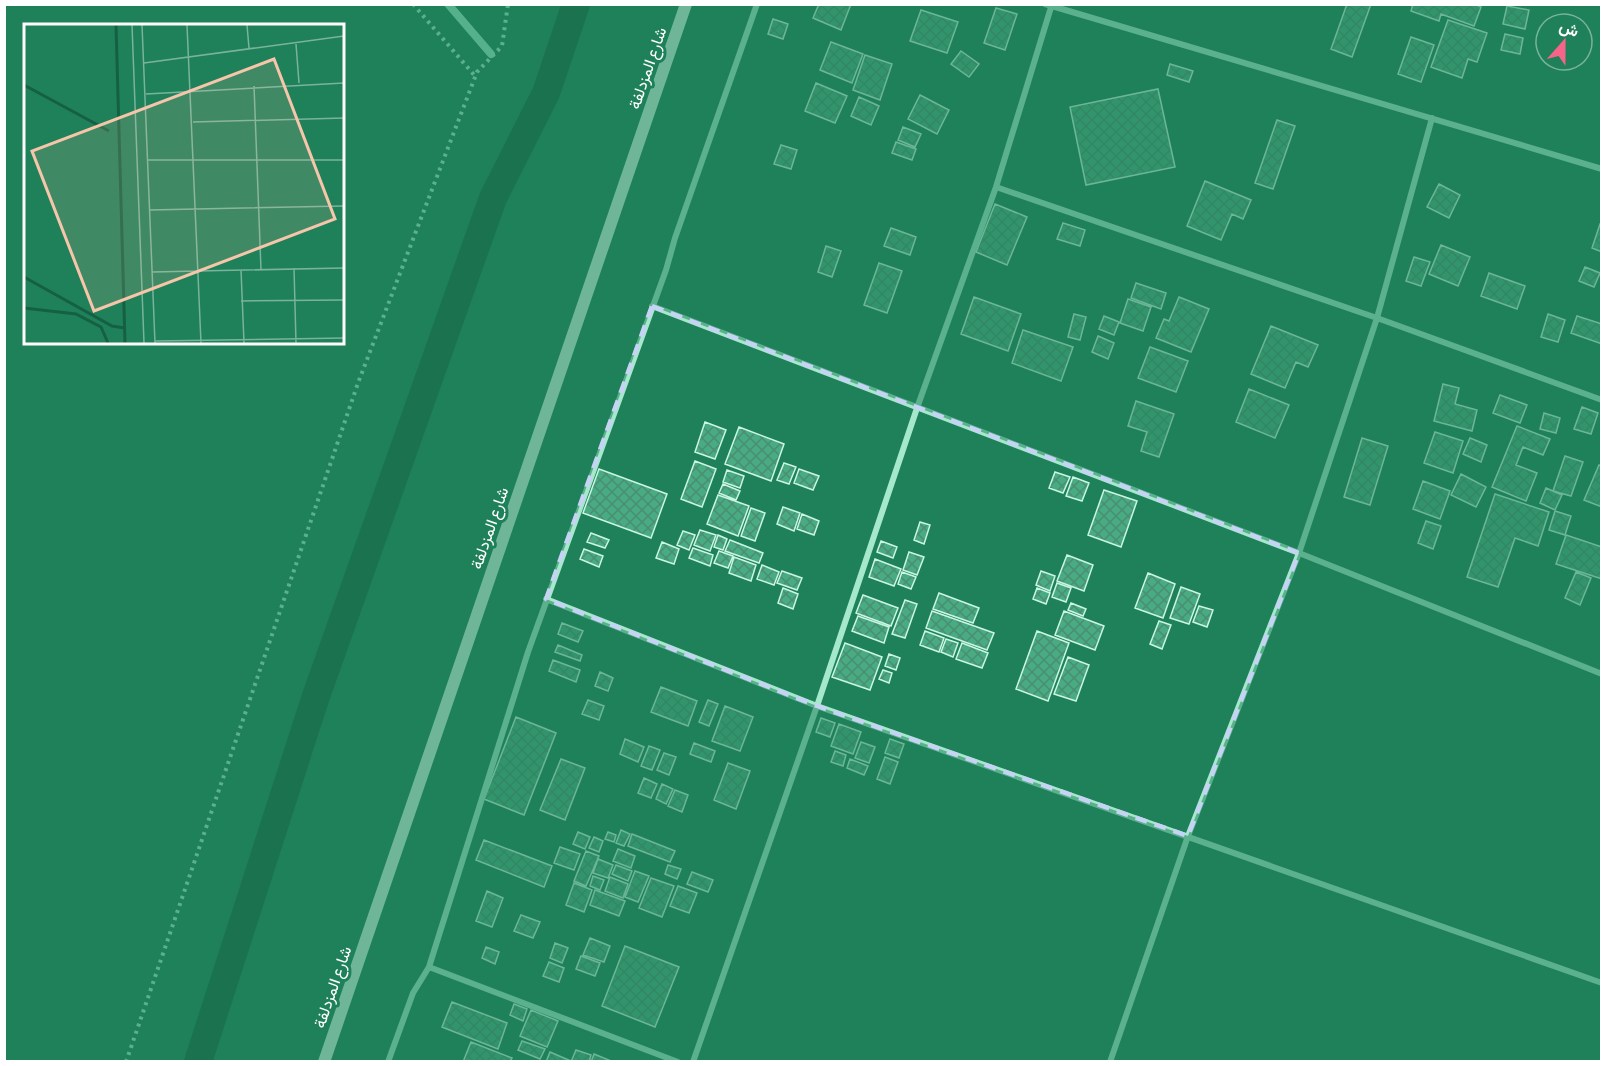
<svg xmlns="http://www.w3.org/2000/svg" width="1606" height="1066" font-family="'Asap Condensed',Vazirmatn,sans-serif">
  <style>
    .lines { fill: none; stroke-linecap: round; stroke-linejoin: round }
    .stream { stroke: #98eac7; stroke-width: 8 }
    .canal { stroke: #156043; stroke-width: 28 }
    .building { fill: url(#building-cross-hatch); stroke: #c9f6e3; stroke-width: 1.5 }
    .path { stroke: #a5e8cc; stroke-width: 4; stroke-dasharray: 3 4.5; stroke-linecap: butt }
    .street { stroke: #a5e8cc; stroke-width: 6 }
    .secondary { stroke: #d0f7e7; stroke-width: 12 }
    .marked { fill: none; stroke: #c6d3f5; stroke-width: 4.5; stroke-dasharray: 12 8; stroke-linejoin: round }
    .labels { text-anchor: middle; dominant-baseline: central; stroke-width: 6; stroke-linejoin: round; paint-order: stroke }
    .street-label { font-size: 16px; fill: #fff; stroke: #1f815a }
    .inset-river { fill: none; stroke: #156043; stroke-width: 3 }
    .inset-road { fill: none; stroke: #79b39c; stroke-width: 1.5 }
    .view { fill: #f7c5aa; fill-opacity: 0.15; stroke: #f7c5aa; stroke-width: 3 }
    .inset-edge { fill: none; stroke: #fff; stroke-width: 3 }
  </style>
  <defs>
    <pattern id="building-cross-hatch" width="8" height="8" patternUnits="userSpaceOnUse" patternTransform="scale(1.5)"><rect width="8" height="8" fill="#48ab82"/><path d="M0 0l8 8M0 8l8-8" fill="none" stroke="#498e72"/></pattern>
  </defs>
  <rect width="100%" height="100%" fill="#1f815a"/>
  <g class="lines">
    <path class="stream" d="M448,4L491,54"/>
    <path class="canal" d="M198,1062L315,699L493,198L546,93L576,4"/>
  </g>
  <path class="building" d="M819,4H851L841,30L813,18Z
    M1347,4H1371L1352,57L1331,49Z
    M1413,4H1475L1481,7L1474,26L1441,14L1439,21L1411,11Z
    M1507,6L1529,10L1525,29L1503,24Z
    M996,8L1017,14L1005,50L984,43Z
    M921,10L958,22L947,53L910,41Z
    M773,19L788,24L783,39L768,34Z
    M1448,20L1487,33L1477,62L1468,59L1462,78L1431,67Z
    M1505,34L1523,38L1520,54L1501,50Z
    M1411,37L1434,45L1421,82L1398,74Z
    M831,42L863,54L852,83L820,70Z
    M961,51L979,64L969,77L951,64Z
    M865,55L892,64L880,100L853,90Z
    M1170,64L1193,71L1189,82L1167,75Z
    M816,83L847,96L835,123L805,111Z
    M1158,89L1175,167L1086,185L1070,107Z
    M920,95L949,110L937,134L908,119Z
    M859,97L879,106L871,125L851,116Z
    M1277,120L1295,126L1273,189L1255,183Z
    M903,127L921,134L915,147L898,140Z
    M896,142L916,149L912,160L892,153Z
    M781,145L797,150L791,169L774,164Z
    M1205,181L1251,200L1243,219L1232,214L1221,240L1187,226Z
    M1439,184L1460,195L1449,218L1427,207Z
    M995,204L1027,217L1007,265L976,252Z
    M1063,223L1085,230L1080,246L1057,239Z
    M1600,224H1602V252L1592,248Z
    M891,228L916,237L910,255L884,246Z
    M1441,245L1470,257L1458,286L1429,274Z
    M826,246L841,251L832,277L818,272Z
    M1414,257L1430,262L1421,286L1406,281Z
    M879,263L902,271L887,313L864,305Z
    M1585,267L1600,273L1594,287L1579,281Z
    M1489,273L1525,286L1517,309L1481,296Z
    M1136,283L1166,293L1161,309L1131,298Z
    M974,297L1021,314L1008,351L961,334Z
    M1179,297L1209,309L1191,352L1156,338L1164,319L1169,321Z
    M1128,299L1151,307L1143,331L1120,323Z
    M1074,314L1086,317L1080,340L1068,337Z
    M1548,314L1565,320L1558,342L1541,337Z
    M1104,316L1119,322L1114,335L1099,329Z
    M1577,316L1602,324V344L1571,333Z
    M1271,326L1318,345L1308,367L1296,362L1285,388L1251,374Z
    M1023,330L1073,347L1061,381L1012,363Z
    M1098,336L1114,343L1108,359L1092,352Z
    M1150,347L1188,361L1176,392L1138,378Z
    M1443,384L1459,388L1455,404L1477,410L1472,431L1434,421Z
    M1249,389L1289,405L1275,438L1236,422Z
    M1500,395L1527,405L1520,423L1493,413Z
    M1136,401L1174,414L1159,457L1141,451L1147,432L1128,426Z
    M1582,407L1598,413L1591,434L1574,429Z
    M1544,413L1560,418L1556,433L1540,429Z
    M705,422L726,430L715,459L695,452Z
    M1517,426L1550,439L1543,455L1523,447L1516,465L1537,473L1526,501L1492,487Z
    M739,427L784,444L771,481L725,464Z
    M1435,432L1463,441L1453,473L1424,463Z
    M1362,438L1388,446L1370,505L1344,497Z
    M1470,438L1487,445L1481,462L1463,454Z
    M1565,456L1583,462L1571,496L1553,491Z
    M695,461L716,469L702,507L681,499Z
    M784,463L796,467L789,484L777,480Z
    M1599,465L1602,466V507L1584,500Z
    M599,469L667,494L651,538L583,513Z
    M799,469L819,476L813,490L794,483Z
    M727,470L744,476L740,488L723,482Z
    M1055,472L1070,477L1063,493L1049,488Z
    M1461,474L1486,487L1476,507L1451,495Z
    M1073,477L1089,483L1082,501L1066,496Z
    M1423,481L1450,491L1440,519L1413,509Z
    M723,484L740,491L736,500L719,493Z
    M1546,488L1562,495L1555,510L1540,503Z
    M1104,490L1137,501L1121,547L1088,535Z
    M1495,494L1549,512L1538,546L1515,538L1498,587L1467,577Z
    M718,495L749,506L738,536L707,524Z
    M783,507L800,513L794,531L777,524Z
    M751,508L765,513L755,541L741,536Z
    M1555,511L1571,516L1565,535L1549,530Z
    M802,514L819,521L814,535L797,529Z
    M1426,521L1441,526L1433,549L1418,543Z
    M920,522L930,525L924,544L914,540Z
    M700,530L716,535L710,551L694,545Z
    M683,531L695,535L689,550L677,545Z
    M591,533L609,540L605,548L587,542Z
    M718,535L727,539L723,550L714,547Z
    M1566,535L1602,547V579L1556,564Z
    M730,540L763,553L759,563L725,551Z
    M881,541L897,547L893,558L877,552Z
    M662,542L679,549L674,564L656,558Z
    M693,548L713,555L710,566L689,558Z
    M584,549L603,556L599,567L580,559Z
    M719,551L733,556L728,568L714,563Z
    M909,552L924,557L917,575L903,570Z
    M1067,555L1093,565L1084,591L1057,581Z
    M734,557L756,565L751,581L729,573Z
    M875,559L901,569L894,586L869,577Z
    M762,565L779,572L774,585L757,579Z
    M782,571L802,578L797,590L777,583Z
    M1041,571L1055,576L1050,591L1036,585Z
    M902,572L916,577L911,589L898,584Z
    M1576,572L1591,578L1580,605L1565,598Z
    M1148,573L1175,584L1163,618L1135,608Z
    M1057,583L1071,588L1066,602L1052,597Z
    M1181,587L1200,594L1189,624L1170,618Z
    M783,588L798,594L793,609L778,603Z
    M1037,588L1050,593L1046,604L1033,599Z
    M939,593L979,608L973,623L933,609Z
    M863,595L898,608L891,626L856,613Z
    M905,600L917,604L905,638L892,634Z
    M1071,603L1086,609L1083,616L1068,610Z
    M1199,606L1213,610L1207,627L1193,622Z
    M932,611L994,633L987,650L926,628Z
    M1064,611L1104,626L1095,650L1055,635Z
    M858,616L889,627L884,643L852,631Z
    M1159,621L1171,625L1162,649L1150,644Z
    M562,623L583,631L578,642L558,634Z
    M925,631L944,638L939,652L920,645Z
    M1037,631L1069,643L1048,701L1016,689Z
    M946,639L958,643L953,657L941,652Z
    M845,643L882,657L870,690L832,677Z
    M962,643L988,653L982,668L956,659Z
    M558,645L582,655L580,661L555,652Z
    M889,654L900,658L896,670L885,666Z
    M1068,657L1089,665L1076,701L1054,694Z
    M553,660L580,670L576,682L549,671Z
    M883,670L892,673L889,683L879,679Z
    M600,672L613,678L608,691L595,686Z
    M661,687L697,701L688,726L651,712Z
    M588,700L604,706L599,720L582,714Z
    M708,700L718,704L709,726L699,722Z
    M725,706L753,717L740,751L712,741Z
    M516,717L556,733L524,815L484,799Z
    M821,718L835,723L830,737L816,732Z
    M839,724L861,732L853,754L831,746Z
    M625,739L644,747L638,762L620,754Z
    M890,739L904,744L899,758L885,753Z
    M861,742L875,747L869,763L855,758Z
    M694,743L715,751L711,762L690,754Z
    M649,746L660,750L652,770L641,766Z
    M835,751L846,755L843,766L831,762Z
    M664,753L676,757L669,775L657,770Z
    M885,757L898,762L890,784L877,779Z
    M561,759L585,768L565,820L540,810Z
    M850,759L868,766L864,775L847,768Z
    M728,763L750,771L736,809L714,800Z
    M644,778L657,784L651,798L638,793Z
    M662,784L673,789L666,804L656,799Z
    M675,790L688,795L682,812L668,806Z
    M621,830L630,834L624,846L616,843Z
    M578,832L590,837L585,849L573,844Z
    M608,832L616,835L614,842L605,839Z
    M632,834L675,851L670,862L628,846Z
    M594,837L603,841L599,852L589,848Z
    M484,840L552,866L544,887L476,860Z
    M560,847L580,854L574,870L554,863Z
    M618,849L635,856L631,868L613,861Z
    M586,851L599,856L586,886L574,881Z
    M598,859L613,865L608,878L593,873Z
    M616,865L632,871L628,881L612,874Z
    M668,865L681,869L677,879L665,874Z
    M635,871L649,876L638,902L625,897Z
    M692,872L713,880L708,892L687,884Z
    M593,876L604,880L600,890L590,886Z
    M610,877L628,884L623,898L605,891Z
    M651,878L674,886L662,917L639,908Z
    M574,883L592,890L584,912L566,905Z
    M678,886L697,893L689,913L670,906Z
    M595,890L625,901L619,916L590,905Z
    M487,891L503,898L492,927L476,921Z
    M521,915L540,922L533,938L514,931Z
    M590,938L610,946L604,962L583,955Z
    M555,943L568,948L562,963L550,958Z
    M625,946L679,967L655,1027L602,1006Z
    M486,947L499,952L495,964L482,958Z
    M581,956L600,963L595,976L576,969Z
    M549,962L564,968L559,982L543,976Z
    M452,1002L507,1023L498,1049L442,1027Z
    M514,1004L527,1009L523,1021L510,1015Z
    M531,1010L558,1021L547,1047L520,1036Z
    M522,1041L545,1049L540,1059L518,1050Z
    M471,1042L512,1058L510,1062H463Z
    M576,1050L591,1055L589,1062H571Z
    M550,1052L571,1061V1062H546Z
    M594,1054L611,1061V1062H591Z"/>
  <g class="lines">
    <path class="path" d="M413,4L475,76
      M126,1062L358,383L477,72L502,46L508,4"/>
    <path class="street" d="M1045,4L1602,169
      M996,187L1377,318L1602,400
      M652,306L1299,553L1602,674
      M546,599L817,706L1602,983
      M429,967L678,1062
      M388,1062L413,993L429,967L528,652L666,270L675,238L757,4
      M693,1062L817,706L917,408L996,187L1052,4
      M1110,1062L1188,836L1299,553L1377,318L1432,118"/>
    <path class="secondary" d="M324,1062L686,4"/>
  </g>
  <path d="M0 0H1606V1066H0ZM652,306L1299,553L1188,836L817,706L546,599Z" fill="#1f815a" fill-opacity=".55" fill-rule="evenodd"/>
  <path class="marked" d="M652,306L1299,553L1188,836L817,706L546,599Z"/>
  <g class="labels">
    <g class="street-label">
      <text transform="translate(647 68) rotate(-71)">شارع المزدلفة</text>
      <text transform="translate(489 528) rotate(-71)">شارع المزدلفة</text>
      <text transform="translate(332 987) rotate(-71)">شارع المزدلفة</text>
    </g>
  </g>
  <g transform="translate(24 24)">
    <rect width="320" height="320" fill="#1f815a"/>
    <path class="inset-river" d="M92,1L101,319M0,61L85,107M0,253L88,302L101,304M0,284L52,290L77,303L84,319"/>
    <path class="inset-road" d="M108,1L120,319M118,1L131,319M163,1L177,319M223,1L225,24M272,20L275,59M120,39L320,12M230,62L237,246M122,70L320,59M169,98L320,94M124,136H320M125,186L320,182M270,244L272,319M217,246L220,319M128,248L320,244M217,277L320,276M131,317L320,314"/>
    <path class="view" d="M250,35L311,195L70,287L8,127Z"/>
    <rect width="320" height="320" class="inset-edge"/>
  </g>
  <rect width="1606" height="1066" fill="none" stroke="#ffffff" stroke-width="12"/>
  <g transform="translate(1564 42) rotate(21)"><circle r="28" fill="#1f815a" stroke="#79b39c" stroke-width="1.5"/>
  <path d="M0-4.5L10 22L0 15L-10 22Z" fill="#f66589"/>
  <text y="-9" font-size="16" font-weight="bold" text-anchor="middle" fill="#ffffff">ش</text>
  </g>
</svg>
